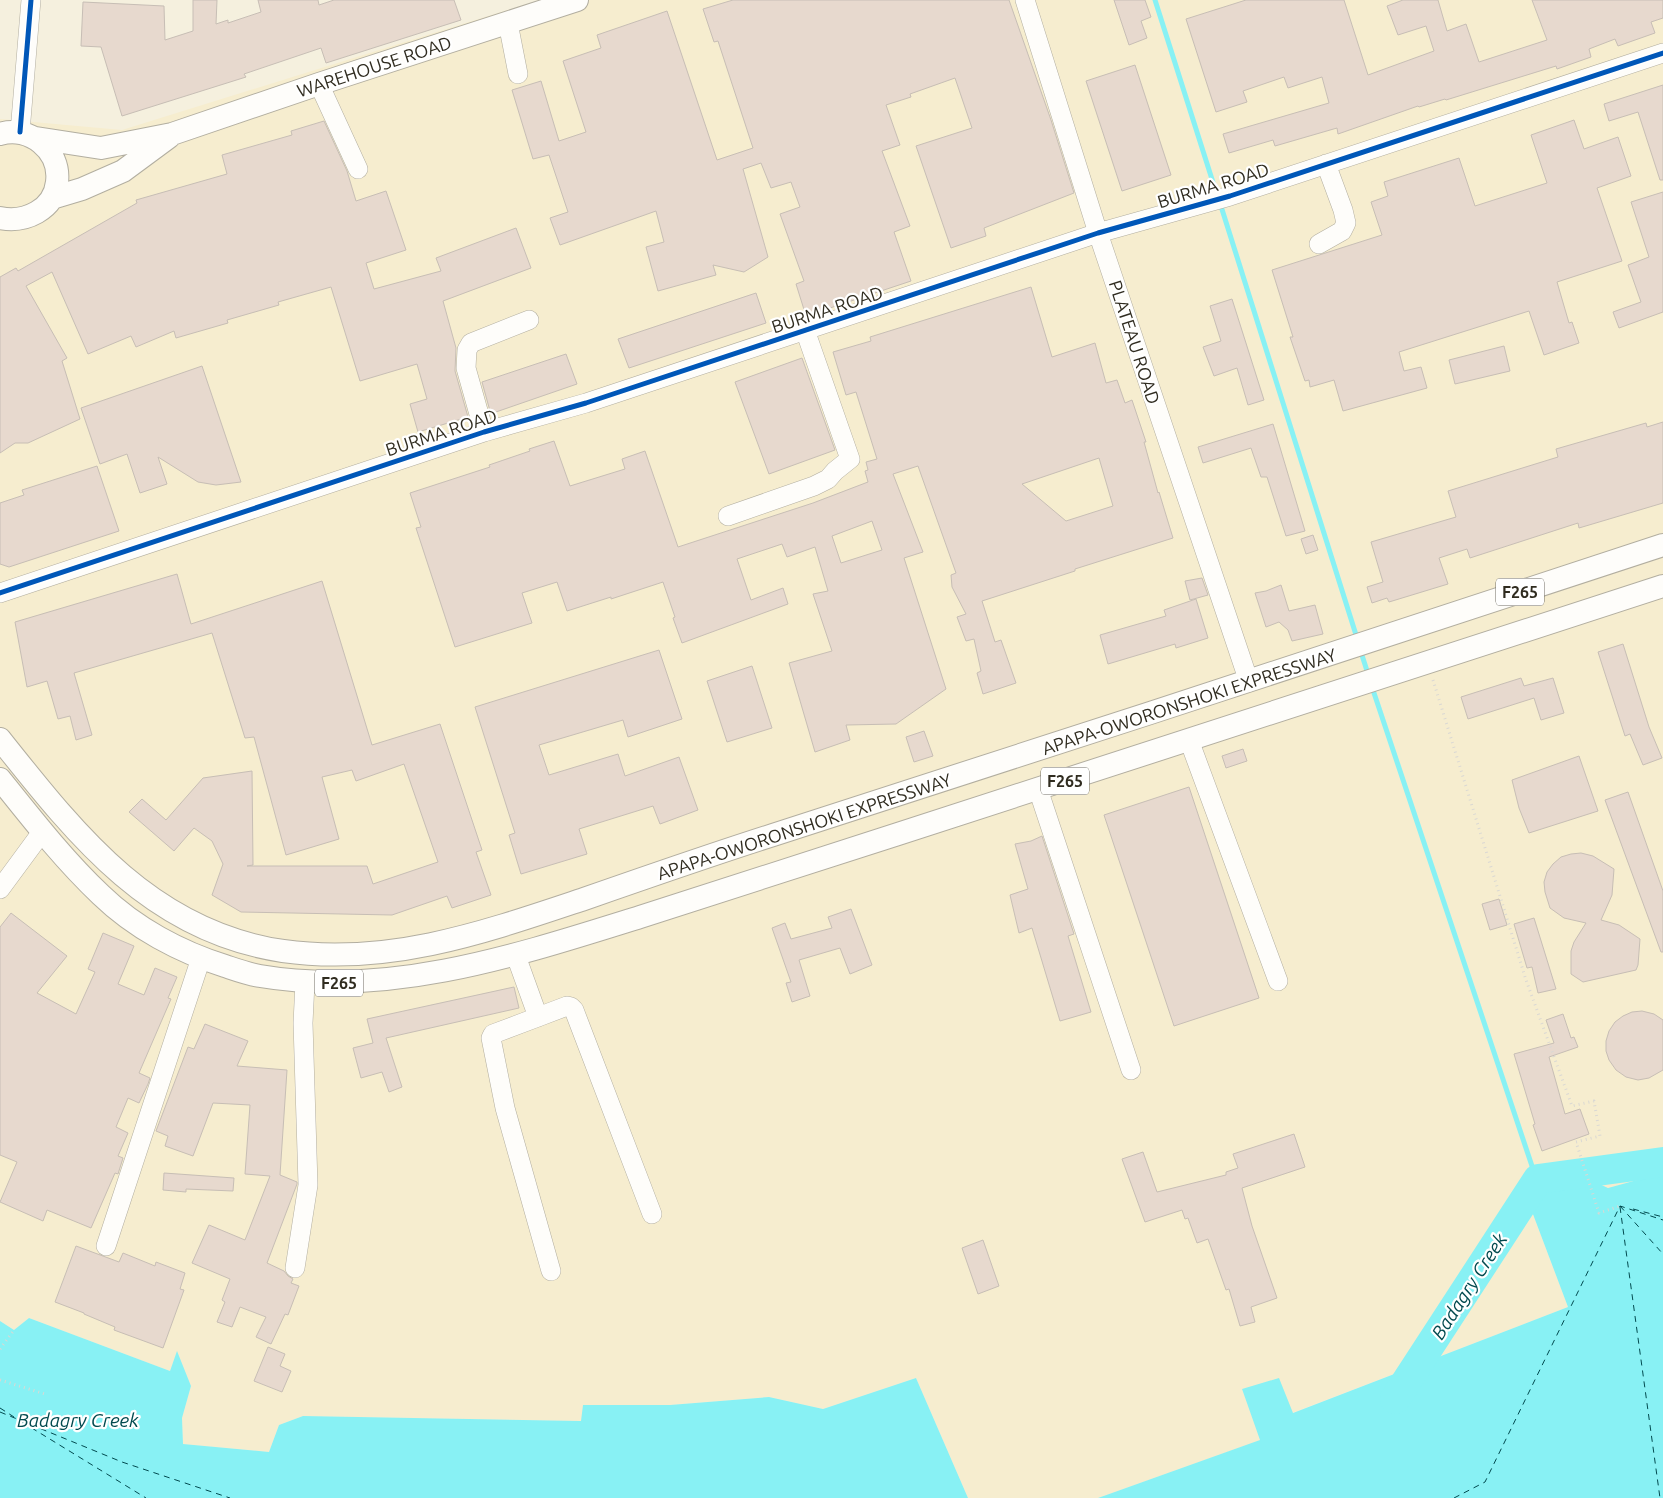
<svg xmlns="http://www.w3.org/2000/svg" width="1663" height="1498" font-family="Ubuntu,sans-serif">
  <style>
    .built { fill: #f6edcf }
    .water { fill: #88f1f4 }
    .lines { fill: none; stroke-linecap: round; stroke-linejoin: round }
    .stream { stroke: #88f1f4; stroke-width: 5 }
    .river { stroke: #88f1f4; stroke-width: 30 }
    .ferry { stroke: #024a4f; stroke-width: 1; stroke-dasharray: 6 5; stroke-linecap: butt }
    .building { fill: #e7d9ce; stroke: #c7beb5; fill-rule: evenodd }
    .minor-casing { stroke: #b2aea0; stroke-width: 20 }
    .major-casing { stroke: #b2aea0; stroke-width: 24 }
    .path { stroke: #dad8d3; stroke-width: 3; stroke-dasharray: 1 4; stroke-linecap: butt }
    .minor { stroke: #fefdfa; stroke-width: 19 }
    .major { stroke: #fefdfa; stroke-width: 22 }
    .cycleway-casing { stroke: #fff; stroke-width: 8 }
    .cycleway { stroke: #0057b8; stroke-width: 5 }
    .labels { text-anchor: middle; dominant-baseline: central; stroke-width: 4.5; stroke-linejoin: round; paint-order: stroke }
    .shield { fill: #fff; stroke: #6e6b63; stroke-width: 1 }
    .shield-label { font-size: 16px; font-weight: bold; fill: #302c20 }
    .street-label { font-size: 18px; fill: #302c20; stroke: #fff }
    .water-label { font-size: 19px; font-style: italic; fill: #024a4f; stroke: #fff }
  </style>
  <rect width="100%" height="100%" fill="#f5f0de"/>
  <path class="built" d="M540,0H1663V1177L1659,1174L1608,1188L1563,1167L1528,1201L1568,1307L1292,1413L1242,1389L1261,1440L1098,1498H968L916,1378L823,1409L769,1397L670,1405H583L582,1421L303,1416L279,1425L269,1452L183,1444L182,1418L191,1386L177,1352L170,1371L29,1318L14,1330L0,1321V119L122,130Z"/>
  <path class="water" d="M1563,1167L1608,1188L1659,1174L1663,1177V1498H1098L1260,1440L1242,1389L1279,1378L1293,1413L1568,1307L1528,1201L1523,1181L1534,1172Z
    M29,1318L170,1371L177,1351L191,1386L182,1418L183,1444L269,1452L279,1425L303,1416L581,1421L583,1405H670L769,1397L823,1409L916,1378L968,1498H0V1321L14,1330Z"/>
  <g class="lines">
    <path class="stream" d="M1155,0L1217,195
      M1220,203L1357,638
      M1360,649L1369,677
      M1372,687L1534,1172L1537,1176"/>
    <path class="river" d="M1395,1399L1538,1179L1663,1162"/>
    <path class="ferry" d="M1620,1206L1663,1254
      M1620,1207L1660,1498
      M1633,1209L1663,1217
      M0,1408L14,1417
      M0,1412L122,1462L230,1498
      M22,1422L146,1498
      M1454,1498L1485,1482L1620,1206L1663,1220"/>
  </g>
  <path class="building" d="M193,0H217L216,24L228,20V23L261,12L258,0H318L319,5L334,0H454L461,20L326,63L321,48L244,74L246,77L122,116L101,47L81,46L83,2L164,6L165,40L193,31Z
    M733,0H1009L1051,120L1074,193L984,228L986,236L951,248L916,146L972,128L955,78L910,94L911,97L886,105L900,145L882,151L910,226L894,232L911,281L806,316L796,284L804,281L780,214L800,207L791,182L771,188L761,163L743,169L768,257L744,272L713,265L716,275L658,291L646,247L664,242L656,211L560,245L550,218L568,212L549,155L533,159L512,90L541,81L559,141L586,132L563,61L601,48L597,35L667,11L717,160L753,148L718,41L714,42L703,9Z
    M1114,0H1145L1151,17L1141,21L1147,38L1129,45Z
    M1246,0H1344L1368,75L1434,51L1426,26L1398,35L1387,6L1403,0H1438L1447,31L1466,24L1479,62L1547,40L1532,0H1663V18L1651,22L1655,33L1618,46L1615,39L1589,49L1591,57L1557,69L1556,66L1446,100L1445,99L1419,107L1418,106L1338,134L1337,128L1275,146L1273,140L1229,153L1223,134L1329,103L1322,77L1288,88L1284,77L1243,91L1247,102L1216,112L1186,19Z
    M1135,65L1171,175L1122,191L1086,81Z
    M1663,85V180H1660L1638,112L1609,121L1604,104Z
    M1574,120L1584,149L1618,137L1631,176L1597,188L1622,261L1557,282L1569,323L1572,322L1579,343L1544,355L1529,311L1399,352L1404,371L1421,367L1427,388L1343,411L1334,380L1310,387L1309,380L1305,381L1290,337H1293L1272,270L1382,235L1371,202L1388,196L1384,182L1459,158L1475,206L1547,183L1531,135Z
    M324,121L347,171L356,201L386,191L406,250L366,263L374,289L441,271L436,258L516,228L531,268L443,301L456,348L455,371L468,417L418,432L410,404L427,399L417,364L360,381L331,287L278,302L279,305L227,320L228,323L176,338L174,331L136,347L131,336L88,354L52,272L26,286L67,358L62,361L80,419L28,443H15L0,453V277L16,268L18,271L137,203L136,200L227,174L222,155L292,135L291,131Z
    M1663,192V312L1619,328L1613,312L1641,302L1628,265L1649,257L1631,202Z
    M1031,287L1052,357L1095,343L1106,383L1117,380L1125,403L1132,400L1146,442H1144L1158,493L1159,492L1173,538L1075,569V571L982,601L995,642L1001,640L1016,683L983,694L977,673L981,671L974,639L966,641L957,617L966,614L952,587L951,575L956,573L918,466L893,474L923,552L904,558L946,689L896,724L846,725L850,740L815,752L789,663L832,651L813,594L828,591L815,547L787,557L782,544L737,559L751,600L783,588L788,604L682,643L673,618L675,617L663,582L611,599V597L567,611L557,582L522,593L532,623L455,647L416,528L421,527L410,493L490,467L489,465L530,451L529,449L554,441L570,486L625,469L622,459L645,451L678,547L813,503L868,482L865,471L868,470L866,462L877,459L856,392L846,395L833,352L871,341L870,337ZM1099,458L1113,506L1066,521L1022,484ZM872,521L882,550L841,563L832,536Z
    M756,293L766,323L629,368L618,339Z
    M1232,299L1264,400L1248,405L1237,368L1214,376L1203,347L1221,341L1210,306Z
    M1504,346L1510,371L1455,384L1449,360Z
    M566,354L577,384L493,413L492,411H490L482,382Z
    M802,358L835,450L769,474L735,382Z
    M202,366L241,482L216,485L198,482L158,457L167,484L140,493L127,454L100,464L81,408Z
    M1663,422V503L1579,528L1578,523L1470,558L1467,549L1439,558L1448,584L1389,602L1387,598L1372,603L1367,587L1383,582L1371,542L1456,517L1448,491L1558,457L1556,449L1646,423L1647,427Z
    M1273,424L1305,531L1286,536L1267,477H1261L1251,448L1203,463L1198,447Z
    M97,466L119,531L9,567L0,564V503L24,495L22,490Z
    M1313,535L1318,550L1306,554L1301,539Z
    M177,574L191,624L322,581L372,745L440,724L482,850L476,852L491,895L452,908L447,896L392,915L241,912L212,895L223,864L212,841L194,828L174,851L129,812L142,799L166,820L203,778L252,771L253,865L247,866H367L373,884L438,862L404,764L356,781L352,770L322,777L339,839L286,855L254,737L245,738L212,633L74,673L92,735L76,740L70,716L58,719L47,681L27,687L15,622Z
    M1202,578L1208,595L1190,600L1185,581Z
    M1281,585L1289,611L1315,605L1323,634L1292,641L1288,630L1279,622L1266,627L1255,593L1266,591Z
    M1196,599L1208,638L1176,648L1175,644L1108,664L1100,635L1166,616L1164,610Z
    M1623,644L1649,727L1662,758L1643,765L1630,734L1625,736L1598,652Z
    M659,650L682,719L628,737L623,720L539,745L549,775L618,754L625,776L679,757L698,810L660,824L653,806L579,829L587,854L521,874L509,835L515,833L475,707Z
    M752,666L772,728L727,742L707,681Z
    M1521,678L1524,686L1553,678L1564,713L1541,720L1534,698L1468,719L1461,697Z
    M924,731L933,756L914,762L906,737Z
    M1243,749L1247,761L1226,768L1222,756Z
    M1579,756L1598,811L1529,833L1519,808L1512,780Z
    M1189,787L1259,998L1174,1026L1104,815Z
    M1628,792L1663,891V952H1661L1605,800Z
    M1042,836L1074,934L1068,936L1091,1012L1060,1021L1032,928L1019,933L1010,895L1028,889L1015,844L1031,841Z
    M1581,853L1593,856L1614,869L1612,895L1601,920L1619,925L1640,939L1638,965L1636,970L1583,982L1571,974V951L1574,942L1586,923L1564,918L1550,908L1545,892L1544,882L1547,872L1553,864L1561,857L1571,854Z
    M1499,899L1507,925L1490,930L1482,904Z
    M851,909L872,965L850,974L840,948L799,960L810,996L792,1002L786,983L791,982L772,928L785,923L791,939L832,928L828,917Z
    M11,913L67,956L37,993L76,1014L95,972L88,969L103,933L134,946L118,984L144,995L155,968L177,977L168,998L171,999L139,1073L150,1078L148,1084L139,1103L128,1098L116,1127L128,1133L118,1156L123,1158L118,1174L115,1173L91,1228L47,1210L43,1221L0,1202L17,1162L0,1155V927Z
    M1534,918L1556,989L1538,993L1532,967L1527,968L1514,924Z
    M514,987L519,1008L386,1038L402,1087L389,1092L382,1072L361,1078L353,1048L373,1043L367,1019Z
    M1642,1011L1654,1014L1663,1020V1070L1649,1078L1638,1080L1626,1077L1616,1070L1609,1060L1606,1051V1041L1609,1031L1615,1022L1623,1016L1632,1012Z
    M1563,1014L1571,1038L1574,1037L1578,1047L1549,1057L1565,1114L1580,1109L1589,1134L1542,1151L1533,1125L1535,1124L1514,1054L1554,1043L1546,1020Z
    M205,1024L248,1041L237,1066L287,1070L280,1175L297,1182V1184L267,1263L284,1271L288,1276L293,1279L291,1283L299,1286L288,1315L285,1314L271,1344L256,1337L266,1317L240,1307L232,1327L217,1322L225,1302L222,1300L230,1279L192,1263L209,1225L245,1240L270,1176L245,1174L250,1105L213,1103L193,1156L165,1146L168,1136L156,1131L188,1047L194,1049Z
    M1294,1134L1305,1167L1242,1188L1252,1226L1277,1298L1251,1307L1255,1322L1240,1326L1229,1289L1226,1290L1208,1239L1197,1243L1188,1218L1185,1219L1182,1210L1145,1222L1122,1159L1143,1152L1157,1192L1226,1175V1172L1238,1168L1233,1154Z
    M164,1173L234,1178L233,1191L186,1189V1192L163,1190Z
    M983,1240L999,1286L978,1294L962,1248Z
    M76,1246L119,1262L123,1253L155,1266L156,1262L185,1273L180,1289L184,1290L163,1348L114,1330L115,1327L84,1314V1313L55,1302Z
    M268,1347L285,1354L280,1366L291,1371L282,1392L254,1381Z"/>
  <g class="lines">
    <g class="minor-casing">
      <path id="minor" d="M1025,0L1098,233L1249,682
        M508,23L518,74
        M319,84L358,169
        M20,132L31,0
        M1319,244L1342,231L1346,223L1343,210L1326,164
        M484,432L466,368L467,350L471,343L529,320
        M728,516L814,486L828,479L835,471L850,459L805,330
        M0,593L484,432L586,403L1098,233L1230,196L1663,53
        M1189,740L1278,981
        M1038,789L1131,1070
        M0,889L42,832
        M516,956L538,1017L567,1006L571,1007L574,1010L652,1214
        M538,1017L493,1034L491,1038L505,1108L551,1271
        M106,1246L201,958
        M295,1268L308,1185L303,1023L305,983"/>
    </g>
    <g class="major-casing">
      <path id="major" d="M0,134C29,125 61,150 57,182C54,210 25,223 0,218
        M36,138L101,148L172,134L319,84L577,0
        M52,198L82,189L123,171L169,137
        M0,739C77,836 152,932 283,951C389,966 485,932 584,899C647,877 710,855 773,835C1070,740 1367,642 1663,545
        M0,779C32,819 64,860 101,895C135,928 180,952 225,966C237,970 248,974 260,976C389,998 518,955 640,917C726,890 812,862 898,834C1153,752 1408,669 1663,586"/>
    </g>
    <path class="path" d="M1433,680L1526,980L1572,1106L1594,1101L1600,1136L1576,1142L1599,1213L1620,1206
      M0,1349L14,1330
      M0,1380L45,1394"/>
    <use href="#minor" class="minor"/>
    <use href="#major" class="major"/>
    <g class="cycleway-casing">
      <path id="cycleway" d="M20,132L31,0
        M0,593L484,432L586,403L1098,233L1230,196L1663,53"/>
    </g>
    <use href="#cycleway" class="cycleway"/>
  </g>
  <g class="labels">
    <g class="shield">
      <rect x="1496" y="578.5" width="48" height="27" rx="4"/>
      <rect x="1041" y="767.5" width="48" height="27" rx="4"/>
      <rect x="315" y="969.5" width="48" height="27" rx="4"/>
    </g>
    <g class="shield-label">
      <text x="1520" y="592">F265</text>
      <text x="1065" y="781">F265</text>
      <text x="339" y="983">F265</text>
    </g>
    <g class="street-label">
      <text transform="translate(374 66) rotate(-18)">WAREHOUSE ROAD</text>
      <text transform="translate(1213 185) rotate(-17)">BURMA ROAD</text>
      <text transform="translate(827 309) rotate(-18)">BURMA ROAD</text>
      <text transform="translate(1135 342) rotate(72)">PLATEAU ROAD</text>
      <text transform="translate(441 432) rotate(-18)">BURMA ROAD</text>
      <text transform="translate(1189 701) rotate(-18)">APAPA-OWORONSHOKI EXPRESSWAY</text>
      <text transform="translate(804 826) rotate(-18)">APAPA-OWORONSHOKI EXPRESSWAY</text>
    </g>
    <g class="water-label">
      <text transform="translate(1469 1286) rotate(-57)">Badagry Creek</text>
      <text x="78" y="1420">Badagry Creek</text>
    </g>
  </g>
</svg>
